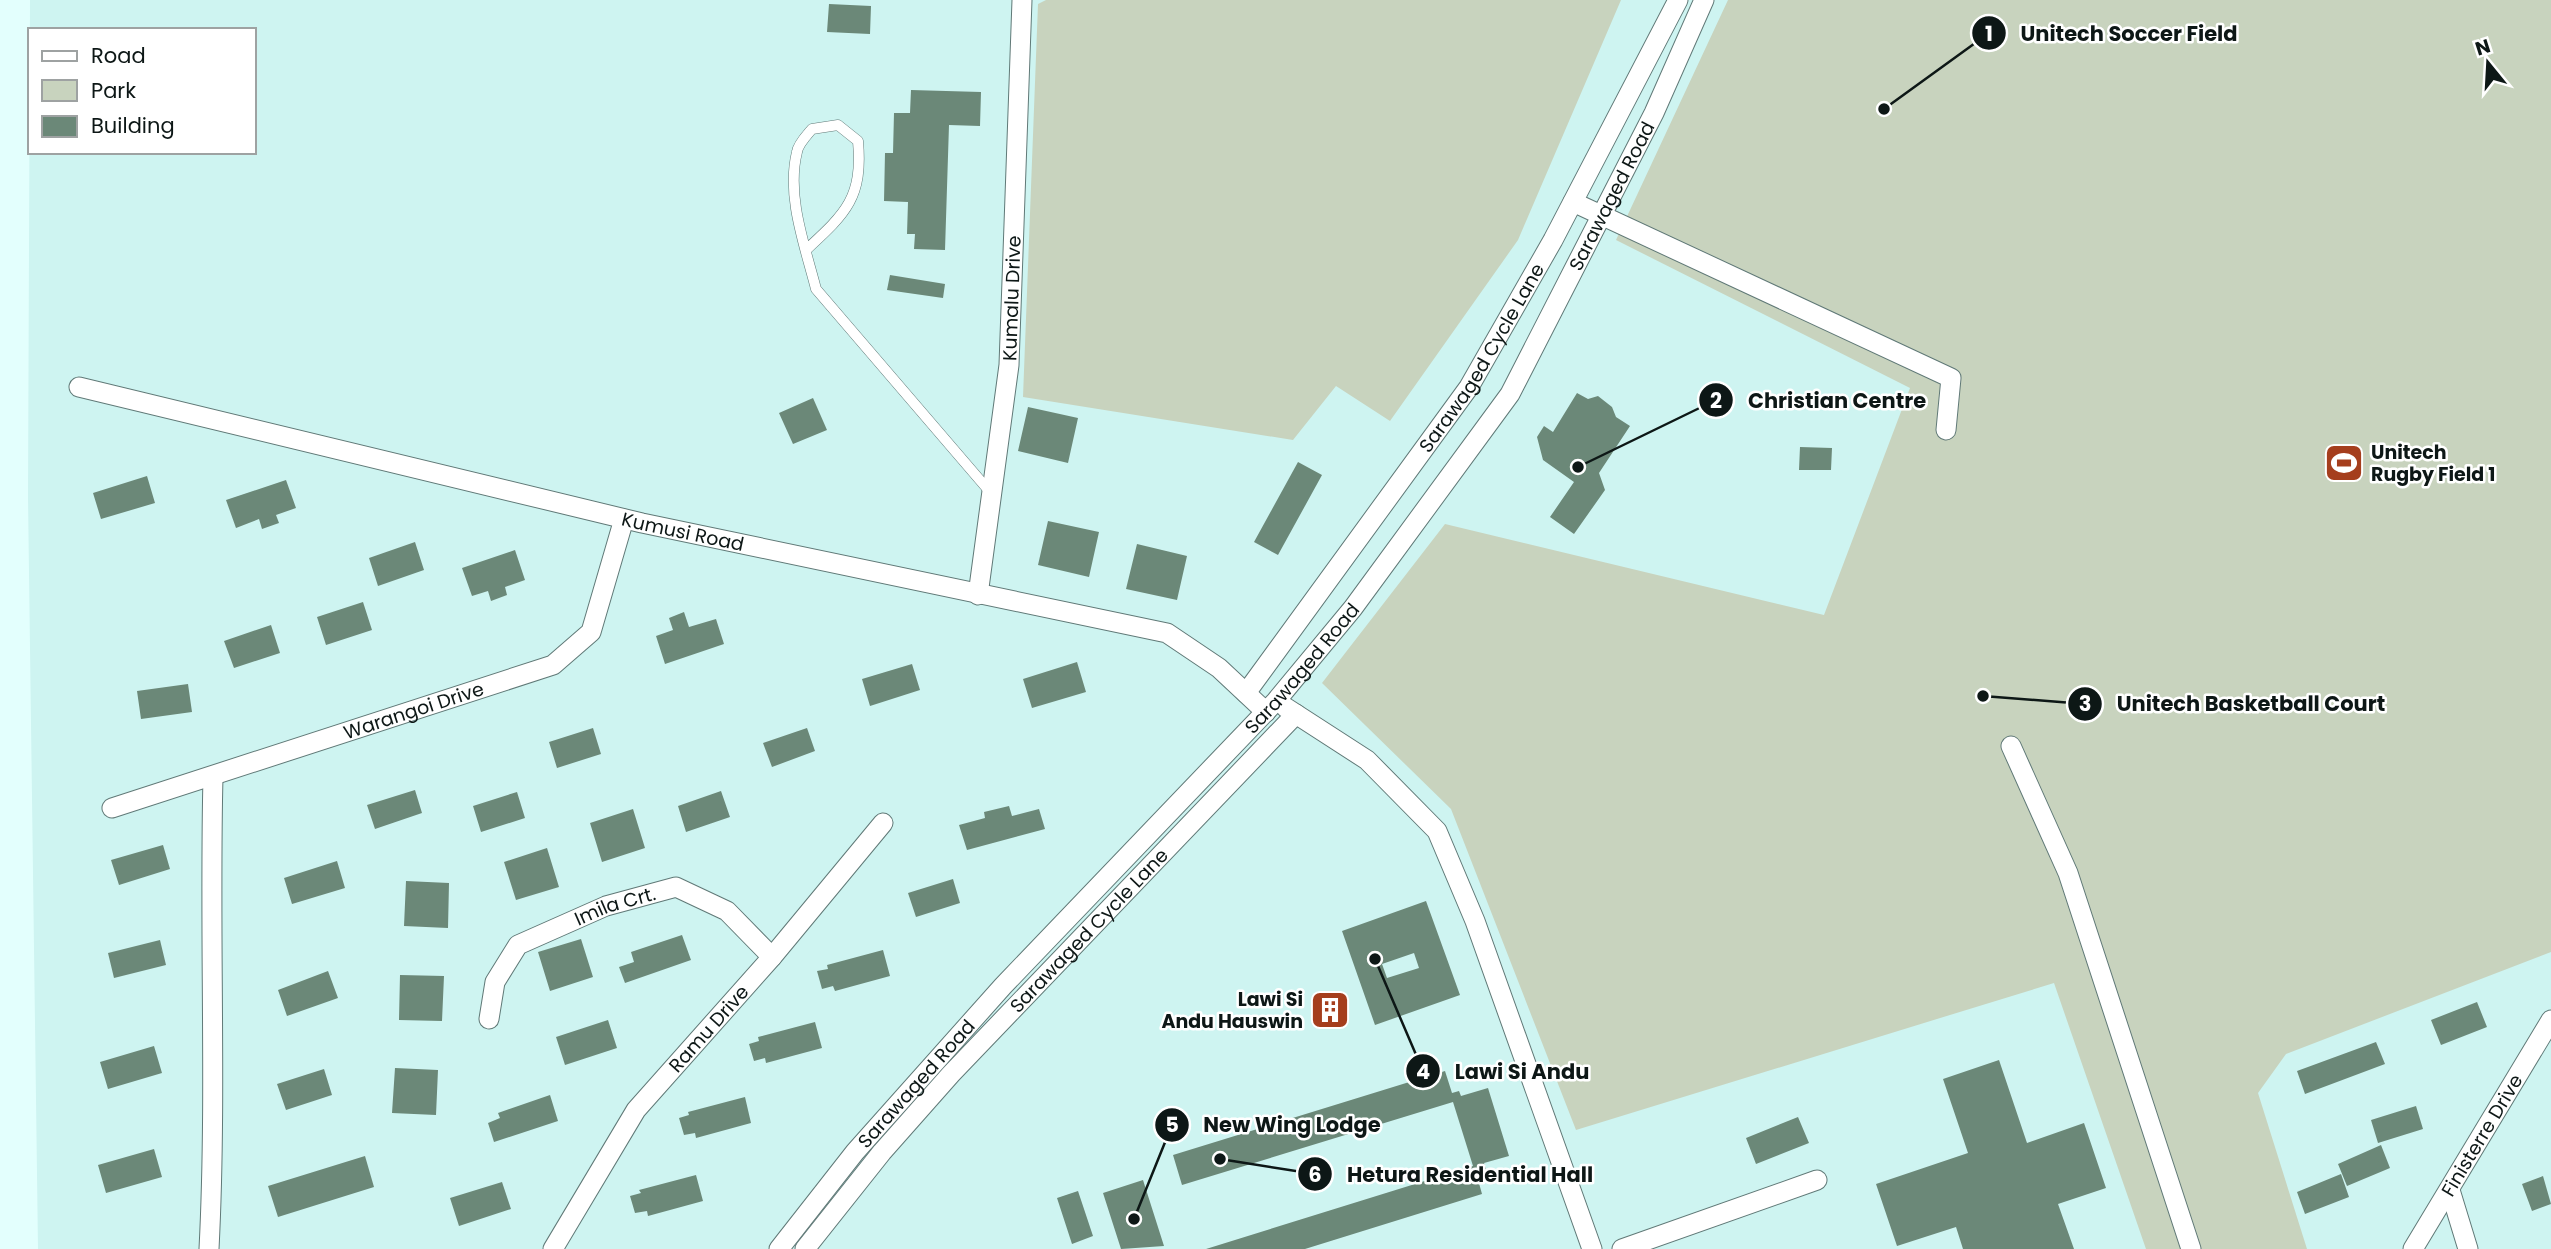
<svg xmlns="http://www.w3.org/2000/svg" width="2551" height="1249" font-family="Poppins,sans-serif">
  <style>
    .built { fill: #cef4f1; fill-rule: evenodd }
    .green { fill: #c8d3be }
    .building { fill: #6b8878; fill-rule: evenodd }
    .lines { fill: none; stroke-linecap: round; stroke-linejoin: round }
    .lane-casing { stroke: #607977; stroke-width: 11 }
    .street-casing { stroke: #607977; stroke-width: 21 }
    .lane { stroke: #fff; stroke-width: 10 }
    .street { stroke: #fff; stroke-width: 19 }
    .labels { text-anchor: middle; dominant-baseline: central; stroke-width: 5; stroke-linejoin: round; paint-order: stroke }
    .street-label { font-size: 19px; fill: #0d1716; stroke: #fff }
    .poi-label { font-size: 19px; font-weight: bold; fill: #0d1716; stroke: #fff; text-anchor: start }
    .leader { fill: none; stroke: #0d1716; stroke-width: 2.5 }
    .callout-dot { fill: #0d1716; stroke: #fff; stroke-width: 2.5 }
    .mark-label { font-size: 21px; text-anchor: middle; font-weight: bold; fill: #fff }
    .callout-label { font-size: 21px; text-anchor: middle; font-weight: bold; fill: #0d1716; stroke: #fff; stroke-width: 5; stroke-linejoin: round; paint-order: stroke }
  </style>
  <rect width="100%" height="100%" fill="#e3fffd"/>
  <path class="built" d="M30,0H2551V1249H38L28,497ZM30,30H254V152H30Z"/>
  <path class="green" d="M1046,0H1621L1518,240L1390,421L1336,386L1293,440L1023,397L1038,4Z
    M1728,0H2551V952L2286,1054L2258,1093L2307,1249H2146L2054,983L1576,1130L1451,809L1322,683L1445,524L1824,615L1910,388L1616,240Z"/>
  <path class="building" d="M829,4L871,6L870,34L827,32Z
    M911,90L981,92L980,126L949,125L945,250L914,249L915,234H907L908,202L884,201L885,153H893L894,113H910Z
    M890,275L945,284L943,298L887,290Z
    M1577,393L1588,399L1598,396L1612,407L1616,417L1630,426L1599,473L1605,490L1574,534L1550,517L1574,482L1543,460L1537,437L1544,426L1553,432Z
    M813,398L827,430L793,444L779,413Z
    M1028,407L1078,418L1068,463L1018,451Z
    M1800,447L1832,448L1831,470H1799Z
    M1298,462L1322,475L1278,555L1254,542Z
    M147,476L155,503L101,519L93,493Z
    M286,480L296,508L276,515L279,523L262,529L259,519L236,528L226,500Z
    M1048,521L1099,532L1089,577L1038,565Z
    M415,542L424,570L378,586L369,558Z
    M1137,544L1187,556L1177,600L1126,589Z
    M515,550L525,580L505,587L507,595L491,601L488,591L472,596L462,568Z
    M363,602L372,630L326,645L317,617Z
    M684,612L689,627L716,619L724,644L665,664L656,636L673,630L669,618Z
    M271,625L280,653L234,668L224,641Z
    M1077,662L1086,692L1032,708L1023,679Z
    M912,664L920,690L870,706L862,679Z
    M188,684L192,712L141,719L137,691Z
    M593,728L601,754L557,768L549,742Z
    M807,728L815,751L772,767L763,743Z
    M415,790L422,813L375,829L367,805Z
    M721,791L730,817L686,832L678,806Z
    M517,792L525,818L481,832L473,806Z
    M1009,806L1012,816L1039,809L1045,829L967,850L959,825L985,818L984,812Z
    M633,809L645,848L602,862L590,823Z
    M163,845L170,869L119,885L111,860Z
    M547,848L559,887L516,900L504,862Z
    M337,861L345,888L292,904L284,878Z
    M953,879L960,903L916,917L908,893Z
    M406,881L449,883L448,928L404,926Z
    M1426,901L1460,995L1375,1025L1342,931ZM1414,953L1419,968L1387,978L1382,964Z
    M682,935L691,960L625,983L619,967L634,962L631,952Z
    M581,939L593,977L550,991L538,952Z
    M160,940L166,965L114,978L108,953Z
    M883,950L890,976L835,991L833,986L822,989L817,971L828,969L827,965Z
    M328,971L338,998L287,1016L278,990Z
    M400,975L444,976L442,1021L399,1020Z
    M1342,995L1349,1016L1319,1026L1312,1005Z
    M2477,1002L2487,1027L2441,1045L2431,1020Z
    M608,1020L617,1048L565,1065L556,1037Z
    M815,1022L822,1048L766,1063L765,1058L754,1061L749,1044L759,1041L758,1037Z
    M2376,1042L2385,1064L2305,1094L2297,1071Z
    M154,1046L162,1073L108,1089L100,1062Z
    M1999,1060L2027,1143L2084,1123L2106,1188L2058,1204L2074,1249H1963L1956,1227L1897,1246L1876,1184L1968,1153L1943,1079Z
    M395,1068L438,1070L436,1115L392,1113Z
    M324,1069L332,1095L286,1110L277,1084Z
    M1445,1071L1452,1093L1459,1091L1461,1096L1488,1088L1509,1156L1484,1163L1487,1172L1477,1176L1482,1194L1305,1249H1206L1473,1166L1453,1102L1182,1185L1173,1155Z
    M550,1095L558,1121L494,1142L488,1123L500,1118L498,1113Z
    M745,1097L751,1123L696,1138L695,1133L684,1135L679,1118L689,1115L688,1112Z
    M2416,1106L2423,1129L2378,1143L2371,1120Z
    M1798,1117L1809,1143L1756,1164L1746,1138Z
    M2381,1145L2390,1168L2347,1186L2338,1164Z
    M154,1149L162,1177L106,1193L98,1165Z
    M365,1156L374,1187L278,1217L268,1186Z
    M2341,1174L2349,1197L2305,1214L2297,1192Z
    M696,1175L703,1201L648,1216L647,1211L635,1213L630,1196L641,1193L639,1190Z
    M2543,1176L2551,1204L2532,1211L2522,1184Z
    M1143,1180L1164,1246L1121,1249L1103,1193Z
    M502,1182L511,1209L459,1226L450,1198Z
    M1078,1191L1093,1236L1072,1244L1057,1198Z"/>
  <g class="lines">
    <g class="lane-casing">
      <path id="lane" d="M806,250C846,213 863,198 858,141L838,125L812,129C807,135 798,144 797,152C786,196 805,246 816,289L991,493"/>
    </g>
    <g class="street-casing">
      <g id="street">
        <path d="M1573,202L1951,378L1946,430"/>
        <path id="s1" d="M79,387L642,523L1167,633L1219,668L1266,712"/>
        <path id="s2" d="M978,595L1009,365L1022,0"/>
        <path id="s3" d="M1246,693L1469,387L1553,240L1678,0"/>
        <path d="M1285,707L1367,760L1437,831L1475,921L1592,1249"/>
        <path d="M2011,746L2068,873L2191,1249"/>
        <path id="s4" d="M112,808L553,665L591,632L624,519"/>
        <path id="s5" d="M489,1019L495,982L518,945L606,906L676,887L727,911L772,957"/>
        <path d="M2450,1190L2468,1249"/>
        <path d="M209,1249C217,1092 209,935 213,777"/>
        <path id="s6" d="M553,1249L636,1110L772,957L883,823"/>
        <path id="s7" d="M779,1249L855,1152L1003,986L1276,701L1353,608L1510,394L1654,113L1704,0"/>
        <path id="s8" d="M805,1249L882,1152L951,1074L1296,714"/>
        <path d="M1622,1249L1817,1180"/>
        <path id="s9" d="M2413,1249L2551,1020"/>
      </g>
    </g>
    <use href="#lane" class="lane"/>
    <use href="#street" class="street"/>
  </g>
  <defs>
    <g id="stadium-square" transform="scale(2.0125)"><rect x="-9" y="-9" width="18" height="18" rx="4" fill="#a53e1d" stroke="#fff"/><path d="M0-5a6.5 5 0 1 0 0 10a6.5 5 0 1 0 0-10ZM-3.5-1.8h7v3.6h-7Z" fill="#fff"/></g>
    <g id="building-square" transform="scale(2.0125)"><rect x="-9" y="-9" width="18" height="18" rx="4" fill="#a53e1d" stroke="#fff"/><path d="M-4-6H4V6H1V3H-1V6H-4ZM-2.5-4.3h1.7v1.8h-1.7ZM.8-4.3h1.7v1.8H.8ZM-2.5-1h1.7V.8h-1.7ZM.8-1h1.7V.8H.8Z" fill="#fff"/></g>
  </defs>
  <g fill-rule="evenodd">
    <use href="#stadium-square" x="2344" y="463"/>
    <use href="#building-square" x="1330" y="1010"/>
  </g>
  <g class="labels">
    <g class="street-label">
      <text stroke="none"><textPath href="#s7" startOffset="1349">Sarawaged Road</textPath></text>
      <text stroke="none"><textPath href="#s2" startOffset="299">Kumalu Drive</textPath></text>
      <text stroke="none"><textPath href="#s3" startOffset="410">Sarawaged Cycle Lane</textPath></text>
      <text stroke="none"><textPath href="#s1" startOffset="621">Kumusi Road</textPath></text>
      <text stroke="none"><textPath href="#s7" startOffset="782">Sarawaged Road</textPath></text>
      <text stroke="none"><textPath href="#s4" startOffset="317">Warangoi Drive</textPath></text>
      <text stroke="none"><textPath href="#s5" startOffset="186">Imila Crt.</textPath></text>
      <text stroke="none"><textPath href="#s8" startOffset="427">Sarawaged Cycle Lane</textPath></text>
      <text stroke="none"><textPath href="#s6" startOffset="271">Ramu Drive</textPath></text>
      <text stroke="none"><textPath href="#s7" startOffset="215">Sarawaged Road</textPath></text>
      <text stroke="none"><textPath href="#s9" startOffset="133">Finisterre Drive</textPath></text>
    </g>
    <g class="poi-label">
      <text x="2371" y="452">Unitech<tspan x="2371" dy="22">Rugby Field 1</tspan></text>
      <text x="1303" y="999" text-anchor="end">Lawi Si<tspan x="1303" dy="22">Andu Hauswin</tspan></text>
    </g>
  </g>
  <path class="leader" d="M1884 109L1989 33M1578 467L1716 400M1983 696L2085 704M1375 959L1423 1071M1134 1219L1172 1125M1220 1159L1315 1174"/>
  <g class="callout-dot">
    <circle cx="1884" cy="109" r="7"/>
    <circle cx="1578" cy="467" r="7"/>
    <circle cx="1983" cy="696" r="7"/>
    <circle cx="1375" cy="959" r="7"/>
    <circle cx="1134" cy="1219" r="7"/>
    <circle cx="1220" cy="1159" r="7"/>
    <circle cx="1989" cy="33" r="18"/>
    <circle cx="1716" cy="400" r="18"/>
    <circle cx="2085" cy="704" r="18"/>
    <circle cx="1423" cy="1071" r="18"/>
    <circle cx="1172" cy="1125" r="18"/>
    <circle cx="1315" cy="1174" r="18"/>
  </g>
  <g class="mark-label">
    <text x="1989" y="41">1</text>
    <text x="1716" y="408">2</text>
    <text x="2085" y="711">3</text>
    <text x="1423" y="1079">4</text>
    <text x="1172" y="1132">5</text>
    <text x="1315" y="1182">6</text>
  </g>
  <g class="callout-label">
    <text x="2129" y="41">Unitech Soccer Field</text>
    <text x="1837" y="408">Christian Centre</text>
    <text x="2251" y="711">Unitech Basketball Court</text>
    <text x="1522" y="1079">Lawi Si Andu</text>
    <text x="1292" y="1132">New Wing Lodge</text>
    <text x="1470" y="1182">Hetura Residential Hall</text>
  </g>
  <rect x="28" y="28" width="228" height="126" fill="#ffffff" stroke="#9ea2a2" stroke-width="2"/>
  <rect x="42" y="51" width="35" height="10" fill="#ffffff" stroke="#9ea2a2" stroke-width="2"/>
  <text x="91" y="63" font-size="21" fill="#0d1716">Road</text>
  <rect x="42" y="80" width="35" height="21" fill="#c8d3be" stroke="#9ea2a2" stroke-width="2"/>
  <text x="91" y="98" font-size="21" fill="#0d1716">Park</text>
  <rect x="42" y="116" width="35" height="21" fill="#6b8878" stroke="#9ea2a2" stroke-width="2"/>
  <text x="91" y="133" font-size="21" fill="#0d1716">Building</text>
  <g transform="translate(2488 63) rotate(342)" stroke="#ffffff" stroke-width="5" paint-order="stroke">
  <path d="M0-5L12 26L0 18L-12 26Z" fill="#0d1716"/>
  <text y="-10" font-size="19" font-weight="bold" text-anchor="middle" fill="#0d1716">N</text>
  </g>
</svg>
